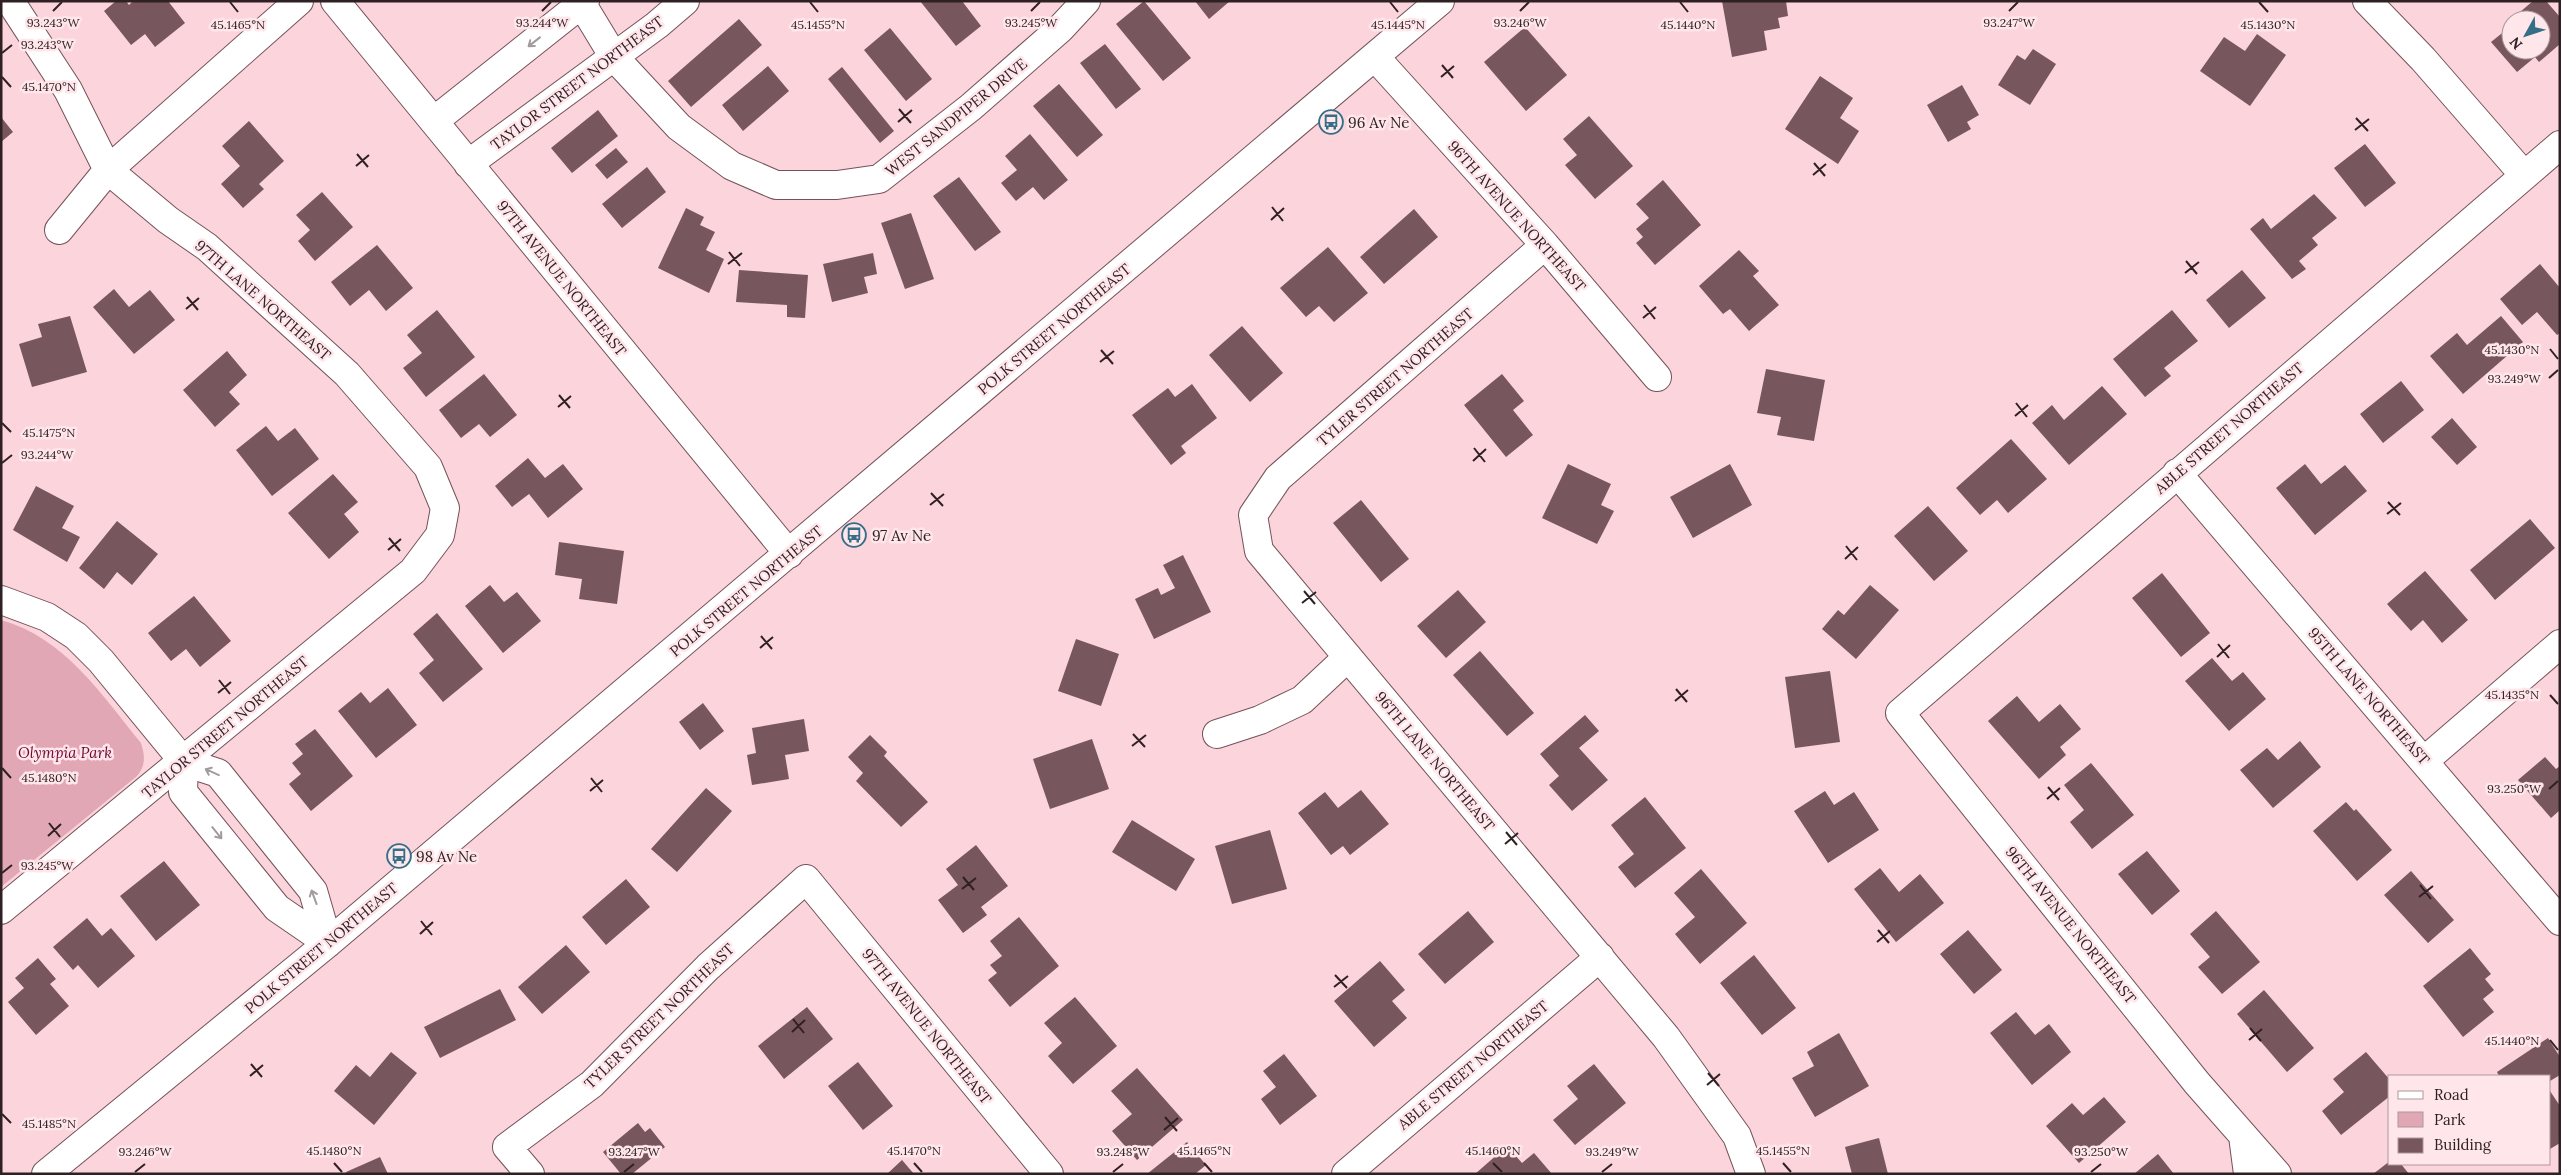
<svg xmlns="http://www.w3.org/2000/svg" width="2561" height="1175" font-family="Lora,serif">
  <style>
    .green { fill: #e1a7b4 }
    .building { fill: #78565e }
    .lines { fill: none; stroke-linecap: round; stroke-linejoin: round }
    .minor-casing { stroke: #74525a; stroke-width: 30 }
    .minor { stroke: #fff; stroke-width: 28 }
    .oneway { stroke: #a19b9c }
    .ticks { fill: none; stroke: #2f2023; stroke-width: 2 }
    .labels { text-anchor: middle; dominant-baseline: central; stroke-width: 5; stroke-linejoin: round; paint-order: stroke }
    .street-label { font-size: 15px; fill: #2f2023; stroke: #ffe6eb }
    .poi-label { font-size: 15px; fill: #2f2023; stroke: #ffe6eb; text-anchor: start }
    .park-label { font-size: 15px; font-style: italic; fill: #6e0632; stroke: #ffe6eb }
    .ticks-label { font-size: 12px; text-anchor: middle; fill: #2f2023; stroke: #ffe6eb; stroke-width: 5; stroke-linejoin: round; paint-order: stroke }
  </style>
  <rect width="100%" height="100%" fill="#fcd4dc"/>
  <path class="green" d="M1,620C64,637 102,695 141,743C145,756 146,765 137,776L1,887Z"/>
  <path class="building" d="M116,1H126L129,5L133,1H168L185,23L155,47L145,34L131,45L104,11Z
    M920,1H962L981,26L956,46Z
    M1144,1L1191,58L1163,81L1116,24Z
    M1195,1H1230L1209,19Z
    M1722,1H1786L1788,16L1778,18L1780,28L1764,31L1767,50L1732,57Z
    M2533,1H2546L2560,17V44L2539,62L2535,57L2517,72L2491,42L2511,26V50H2541V20H2518L2523,15L2520,12Z
    M739,19L762,45L691,107L668,81Z
    M1525,27L1567,75L1526,111L1484,62Z
    M890,28L932,79L906,101L864,50Z
    M2257,34L2286,55L2250,106L2200,71L2224,37L2245,51Z
    M1105,44L1141,89L1116,109L1080,63Z
    M2033,49L2056,64L2030,105L1998,85L2017,55L2025,60Z
    M768,66L789,91L743,131L722,105Z
    M842,67L894,131L880,143L828,79Z
    M1820,76L1853,98L1840,118L1859,131L1838,164L1785,129Z
    M1059,84L1103,135L1077,157L1033,106Z
    M1962,85L1979,115L1967,122L1971,129L1948,142L1927,105Z
    M598,110L618,136L572,173L551,148Z
    M1589,116L1633,166L1595,199L1565,165L1577,155L1563,139Z
    M1,117L13,132L1,142Z
    M249,121L284,161L259,184L264,189L243,208L221,184L240,166L222,146Z
    M1030,134L1068,180L1044,200L1033,187L1016,201L1001,183L1017,170L1005,156Z
    M2365,144L2396,183L2365,207L2334,168Z
    M616,148L628,162L607,179L595,165Z
    M647,167L666,192L622,228L602,204Z
    M959,177L1001,232L975,251L933,196Z
    M1663,180L1701,225L1655,265L1636,243L1643,237L1636,229L1649,218L1636,204Z
    M322,192L353,227L315,261L298,241L310,230L296,215Z
    M2314,194L2337,218L2312,238L2318,245L2299,261L2306,269L2292,279L2250,229L2263,218L2271,229Z
    M686,208L704,217L700,225L715,232L706,250L724,259L709,293L658,268Z
    M1414,209L1438,237L1384,284L1360,257Z
    M911,213L934,279L905,289L881,223Z
    M377,245L413,288L386,311L369,290L350,306L331,282Z
    M1328,247L1368,293L1334,322L1319,306L1306,317L1280,288Z
    M1739,250L1759,271L1753,276L1779,305L1749,331L1730,309L1723,314L1699,286Z
    M873,253L877,274L864,277L868,293L832,302L823,264Z
    M2540,264L2560,288V333L2557,335L2537,312L2522,325L2500,299Z
    M739,270L808,275L805,318L787,317V305L736,302Z
    M2242,270L2266,298L2229,328L2206,300Z
    M114,289L129,307L150,290L175,320L134,354L93,307Z
    M437,310L475,357L426,397L403,368L422,353L407,335Z
    M2172,310L2198,341L2164,368L2171,376L2145,397L2113,359Z
    M70,316L87,372L32,387L19,344L42,337L38,324Z
    M2501,316L2523,342L2463,394L2430,356L2457,333L2467,345Z
    M1242,326L1283,373L1250,402L1209,355Z
    M227,351L247,375L229,392L240,404L215,427L183,390Z
    M1766,369L1825,380L1814,441L1777,435L1781,417L1757,413Z
    M484,374L517,415L490,437L479,424L461,438L439,410Z
    M1502,374L1524,401L1513,410L1533,435L1506,457L1464,405Z
    M2401,381L2424,410L2383,443L2360,414Z
    M1192,384L1217,418L1181,446L1186,453L1171,465L1132,415L1168,388L1175,397Z
    M2102,386L2127,414L2069,465L2032,423L2052,405L2064,420Z
    M2452,418L2477,447L2457,465L2431,437Z
    M266,426L278,441L295,428L319,459L272,496L236,450Z
    M2011,439L2047,479L2008,513L1997,500L1980,515L1956,488Z
    M528,458L545,478L563,464L583,489L548,518L529,494L512,507L495,486Z
    M1568,464L1611,484L1601,505L1614,511L1597,544L1542,518Z
    M1730,464L1752,505L1693,538L1670,497Z
    M2305,464L2321,484L2345,465L2367,491L2315,535L2276,488Z
    M333,474L358,502L344,514L359,532L329,559L288,513Z
    M36,486L74,506L62,528L80,537L67,562L13,530Z
    M1361,500L1409,559L1381,582L1333,523Z
    M1928,506L1968,551L1934,581L1894,536Z
    M2530,519L2555,548L2495,600L2470,570Z
    M117,521L158,554L132,585L117,572L104,589L79,568Z
    M559,542L624,551L617,604L579,599L582,579L555,575Z
    M1183,555L1211,612L1154,639L1135,599L1158,588L1161,595L1175,588L1163,565Z
    M2425,571L2468,620L2442,643L2423,620L2411,631L2387,604Z
    M2162,573L2210,633L2181,657L2132,598Z
    M490,585L504,602L517,592L541,621L503,653L465,606Z
    M1870,585L1899,610L1856,659L1822,629L1838,610L1844,615Z
    M1458,590L1486,622L1446,658L1417,626Z
    M194,596L231,641L200,667L186,649L171,661L148,633Z
    M437,613L483,669L443,702L419,673L434,660L413,634Z
    M1076,639L1119,654L1101,706L1058,691Z
    M1480,651L1534,713L1507,736L1453,675Z
    M2212,658L2232,681L2243,672L2266,699L2229,731L2185,681Z
    M1830,671L1840,742L1795,748L1785,677Z
    M388,688L417,725L376,758L338,711L361,692L370,703Z
    M2017,696L2039,722L2060,704L2081,729L2060,747L2066,755L2039,779L1988,721Z
    M703,703L724,731L700,750L679,722Z
    M1585,715L1599,731L1579,748L1608,780L1572,811L1549,785L1559,776L1540,754Z
    M804,719L809,751L785,755L789,779L752,785L747,755L756,753L752,728Z
    M315,729L353,776L311,811L289,784L301,774L292,763L303,754L295,744Z
    M870,735L887,752L884,756L928,802L901,827L856,781L863,773L848,757Z
    M1092,739L1109,789L1050,809L1033,759Z
    M2300,741L2321,767L2273,808L2240,770L2267,748L2278,760Z
    M2545,757L2556,769L2560,766V810L2551,818L2518,780Z
    M2091,763L2134,815L2092,849L2070,822L2084,810L2064,785Z
    M706,788L732,811L677,872L651,849Z
    M1361,790L1389,824L1350,855L1343,846L1331,855L1298,813L1325,792L1338,808Z
    M1825,791L1834,805L1854,792L1879,830L1828,863L1794,811Z
    M1645,797L1686,848L1635,888L1618,867L1634,854L1611,825Z
    M2346,802L2354,811L2356,809L2392,850L2357,881L2313,831Z
    M1132,820L1195,859L1176,891L1112,852Z
    M1270,830L1287,889L1232,904L1215,846Z
    M976,845L1008,886L981,907L987,915L963,933L938,900L958,885L946,869Z
    M2147,851L2180,891L2152,915L2118,874Z
    M164,861L200,905L156,941L120,896Z
    M1880,868L1899,892L1920,874L1944,903L1896,942L1854,889Z
    M1701,869L1747,923L1700,964L1675,934L1695,917L1674,893Z
    M2411,871L2454,920L2428,943L2384,895Z
    M626,879L650,907L606,945L582,917Z
    M1468,911L1494,942L1445,984L1418,954Z
    M2216,911L2260,962L2222,994L2198,967L2210,957L2190,934Z
    M1019,917L1059,966L1010,1007L988,980L997,973L990,965L1002,956L990,941Z
    M87,918L102,936L111,928L135,956L98,988L78,965L73,970L53,947Z
    M1968,930L2002,970L1974,994L1940,954Z
    M566,945L590,972L542,1014L518,987Z
    M2470,948L2491,974L2485,979L2494,990L2483,999L2494,1012L2463,1037L2423,986Z
    M1754,955L1796,1008L1762,1035L1720,983Z
    M38,958L56,979L50,984L69,1006L36,1035L8,1002L24,988L15,978Z
    M1380,961L1405,990L1392,1001L1407,1018L1374,1047L1334,1001Z
    M500,989L516,1020L440,1058L424,1027Z
    M2264,990L2314,1048L2287,1072L2237,1014Z
    M1075,997L1117,1046L1073,1084L1048,1056L1062,1043L1044,1023Z
    M807,1007L833,1039L784,1079L758,1046Z
    M2016,1012L2035,1035L2049,1024L2071,1052L2032,1085L1990,1033Z
    M1839,1033L1869,1086L1815,1117L1792,1078L1814,1066L1807,1052Z
    M2548,1038L2560,1057V1075L2550,1081V1076H2499L2497,1072Z
    M391,1052L417,1073L374,1125L334,1091L356,1065L370,1077Z
    M2366,1052L2390,1080V1096L2341,1135L2322,1111L2344,1092L2333,1079Z
    M1284,1054L1317,1096L1280,1125L1261,1099L1276,1087L1263,1071Z
    M858,1062L893,1106L863,1130L828,1086Z
    M1594,1064L1626,1103L1575,1145L1553,1120L1578,1099L1567,1086Z
    M1137,1068L1183,1120L1137,1160L1112,1131L1132,1114L1111,1091Z
    M2550,1091L2560,1106V1143L2550,1149Z
    M2104,1097L2126,1122L2079,1163L2046,1126L2072,1103L2083,1115Z
    M638,1123L645,1132L650,1128L665,1147L632,1174H621L603,1152Z
    M1879,1138L1888,1174H1852L1845,1147Z
    M1187,1142L1206,1165L1195,1174H1147Z
    M1507,1146L1522,1163L1534,1153L1552,1174H1475Z
    M2158,1154L2174,1174H2134Z
    M380,1157L388,1174H347L346,1172Z
    M902,1160L914,1174H887Z
    M2390,1161V1164H2401L2409,1174H2373Z"/>
  <g class="lines">
    <g class="minor-casing">
      <path id="minor" d="M335,1L789,554
        M580,1L614,57L679,127L732,166L776,185H837L879,179L971,107L1060,29L1086,1
        M2367,1L2423,59L2524,175
        M1375,57L1545,245L1657,377
        M434,121L585,1
        M468,164L657,25L685,1
        M59,230L108,170L299,1
        M1545,245L1278,478L1253,515L1259,551L1666,1037L1737,1136L1751,1174
        M2177,473L2560,921
        M1,600L47,617L76,636L101,661L184,762L218,773L313,891L328,943
        M1217,734L1260,720L1302,700L1348,657
        M2424,761L2560,644
        M184,762L183,792L277,908L328,943
        M1,910L413,571L440,535L445,508L428,467L347,374L207,247L168,220L108,170L68,90L10,1
        M2243,1136L2248,1174
        M46,1174L328,943L1440,1
        M530,1174L507,1147L592,1084L708,967L806,879L1049,1174
        M1346,1174L1600,957
        M2277,1174L2197,1083L1900,713L2560,145"/>
    </g>
    <use href="#minor" class="minor"/>
  </g>
  <defs><path id="oneway-shaft" d="M-6 0H5M1.5-3L5.5 0L1.5 3" fill="none" stroke-width="1.6" stroke-linecap="round" stroke-linejoin="round" transform="scale(1.25)"/></defs>
  <g class="oneway">
    <use href="#oneway-shaft" transform="translate(534 42) rotate(142)"/>
    <use href="#oneway-shaft" transform="translate(212 772) rotate(-156)"/>
    <use href="#oneway-shaft" transform="translate(217 833) rotate(51)"/>
    <use href="#oneway-shaft" transform="translate(314 897) rotate(-110)"/>
  </g>
  <path class="ticks" d="M230,2L238,12M810,2L818,12M1390,2L1398,12M1680,2L1688,12M2259,2L2268,12M53,11L62,2M542,11L551,2M1031,11L1040,2M1520,11L1529,2M2009,11L2018,2M2,53L12,45M1442,65L1453,78M2,77L11,87M1441,77L1454,66M899,109L911,123M2356,118L2368,131M898,122L912,110M2355,130L2369,119M357,154L368,167M1814,163L1825,176M356,166L369,155M1813,175L1826,164M1272,207L1283,221M1271,220L1284,208M729,252L740,266M2186,261L2197,274M728,264L742,253M2185,273L2199,262M187,297L198,310M1644,305L1655,319M186,309L199,298M1643,318L1656,307M2550,349L2558,359M1101,350L1113,364M1100,362L1114,351M2549,378L2558,370M559,395L570,408M2016,403L2027,417M558,407L571,396M2015,416L2028,405M2,423L11,432M1474,448L1485,462M1473,461L1486,449M2,463L12,455M931,493L943,506M2388,502L2400,515M930,505L944,494M2387,514L2401,503M389,538L400,551M1846,546L1857,560M388,550L401,539M1845,559L1858,547M1304,591L1315,604M1302,603L1316,592M761,636L772,649M2218,644L2229,658M760,648L773,637M2217,657L2230,645M219,680L230,694M1676,689L1687,702M218,693L231,682M2550,695L2558,704M1675,701L1688,690M1133,734L1145,747M1132,746L1146,735M2,768L11,778M591,778L602,792M2048,787L2059,800M2549,789L2558,781M590,791L603,780M2047,799L2060,788M49,823L60,837M1506,832L1517,845M48,836L61,824M1505,844L1518,833M2,873L12,865M963,877L974,890M2420,885L2431,899M962,889L976,878M2419,897L2433,886M421,921L432,935M1878,930L1889,943M420,934L433,922M1877,942L1890,931M1335,975L1347,988M1334,987L1348,976M793,1019L804,1033M2250,1028L2261,1041M792,1032L805,1020M2249,1040L2262,1029M2550,1040L2558,1050M251,1064L262,1077M1708,1073L1719,1086M250,1076L263,1065M1707,1085L1720,1074M2,1114L11,1123M1165,1117L1177,1131M1164,1130L1178,1118M334,1163L342,1172M914,1163L922,1172M1204,1163L1212,1172M1493,1163L1502,1172M1783,1163L1791,1172M135,1172L145,1164M624,1172L634,1164M1113,1172L1123,1164M1602,1172L1612,1164M2091,1172L2101,1164"/>
  <defs>
    <g id="bus-ring" transform="scale(1.25)"><circle r="9.5" fill="#ffe6eb" stroke="#346e87" stroke-width="1.5"/><path d="M-5-6H5V4H4V6H2V4H-2V6H-4V4H-5ZM-3.5-4V0h7V-4ZM-3.5 1.2v1.5H-2V1.2ZM2 1.2v1.5H3.5V1.2Z" fill="#346e87"/></g>
  </defs>
  <g fill-rule="evenodd">
    <use href="#bus-ring" x="1331" y="122"/>
    <use href="#bus-ring" x="854" y="535"/>
    <use href="#bus-ring" x="399" y="856"/>
  </g>
  <g class="labels">
    <g class="street-label">
      <text transform="translate(577 83) rotate(-37)">TAYLOR STREET NORTHEAST</text>
      <text transform="translate(956 117) rotate(-39)">WEST SANDPIPER DRIVE</text>
      <text transform="translate(1517 216) rotate(48)">96TH AVENUE NORTHEAST</text>
      <text transform="translate(562 278) rotate(51)">97TH AVENUE NORTHEAST</text>
      <text transform="translate(263 300) rotate(41)">97TH LANE NORTHEAST</text>
      <text transform="translate(1054 329) rotate(-40)">POLK STREET NORTHEAST</text>
      <text transform="translate(1395 377) rotate(-41)">TYLER STREET NORTHEAST</text>
      <text transform="translate(2229 428) rotate(-41)">ABLE STREET NORTHEAST</text>
      <text transform="translate(746 591) rotate(-40)">POLK STREET NORTHEAST</text>
      <text transform="translate(2369 696) rotate(49)">95TH LANE NORTHEAST</text>
      <text transform="translate(225 727) rotate(-40)">TAYLOR STREET NORTHEAST</text>
      <text transform="translate(1435 761) rotate(50)">96TH LANE NORTHEAST</text>
      <text transform="translate(2071 925) rotate(51)">96TH AVENUE NORTHEAST</text>
      <text transform="translate(321 948) rotate(-40)">POLK STREET NORTHEAST</text>
      <text transform="translate(659 1016) rotate(-44)">TYLER STREET NORTHEAST</text>
      <text transform="translate(927 1026) rotate(51)">97TH AVENUE NORTHEAST</text>
      <text transform="translate(1473 1065) rotate(-40)">ABLE STREET NORTHEAST</text>
    </g>
    <g class="poi-label">
      <text x="1348" y="122">96 Av Ne</text>
      <text x="872" y="535">97 Av Ne</text>
      <text x="416" y="856">98 Av Ne</text>
    </g>
    <g class="park-label">
      <text x="65" y="752">Olympia Park</text>
    </g>
  </g>
  <g class="ticks-label">
    <text x="542" y="27">93.244°W</text>
    <text x="2009" y="27">93.247°W</text>
    <text x="53" y="27">93.243°W</text>
    <text x="1031" y="27">93.245°W</text>
    <text x="1520" y="27">93.246°W</text>
    <text x="818" y="29">45.1455°N</text>
    <text x="1398" y="29">45.1445°N</text>
    <text x="1688" y="29">45.1440°N</text>
    <text x="238" y="29">45.1465°N</text>
    <text x="2268" y="29">45.1430°N</text>
    <text x="47" y="49">93.243°W</text>
    <text x="49" y="91">45.1470°N</text>
    <text x="2512" y="354">45.1430°N</text>
    <text x="2514" y="383">93.249°W</text>
    <text x="49" y="437">45.1475°N</text>
    <text x="47" y="459">93.244°W</text>
    <text x="2512" y="699">45.1435°N</text>
    <text x="49" y="782">45.1480°N</text>
    <text x="2514" y="793">93.250°W</text>
    <text x="47" y="870">93.245°W</text>
    <text x="2512" y="1045">45.1440°N</text>
    <text x="49" y="1128">45.1485°N</text>
    <text x="334" y="1155">45.1480°N</text>
    <text x="914" y="1155">45.1470°N</text>
    <text x="1204" y="1155">45.1465°N</text>
    <text x="1493" y="1155">45.1460°N</text>
    <text x="1783" y="1155">45.1455°N</text>
    <text x="145" y="1156">93.246°W</text>
    <text x="634" y="1156">93.247°W</text>
    <text x="1123" y="1156">93.248°W</text>
    <text x="1612" y="1156">93.249°W</text>
    <text x="2101" y="1156">93.250°W</text>
  </g>
  <rect width="2561" height="1175" fill="none" stroke="#2f2023" stroke-width="5"/>
  <rect x="2388" y="1075" width="162" height="90" fill="#ffe6eb" stroke="#ac979b"/>
  <rect x="2398" y="1091" width="25" height="8" fill="#ffffff" stroke="#ac979b"/>
  <text x="2434" y="1100" font-size="15" fill="#2f2023">Road</text>
  <rect x="2398" y="1112" width="25" height="15" fill="#e1a7b4" stroke="#ac979b"/>
  <text x="2434" y="1125" font-size="15" fill="#2f2023">Park</text>
  <rect x="2398" y="1138" width="25" height="15" fill="#78565e" stroke="#ac979b"/>
  <text x="2434" y="1150" font-size="15" fill="#2f2023">Building</text>
  <g transform="translate(2526 35) rotate(230)"><circle r="24" fill="#ffe6eb" stroke="#ac979b"/>
  <path d="M0-4L9 19L0 12L-9 19Z" fill="#346e87"/>
  <text y="-8" font-size="14" font-weight="bold" text-anchor="middle" fill="#2f2023">N</text>
  </g>
</svg>
